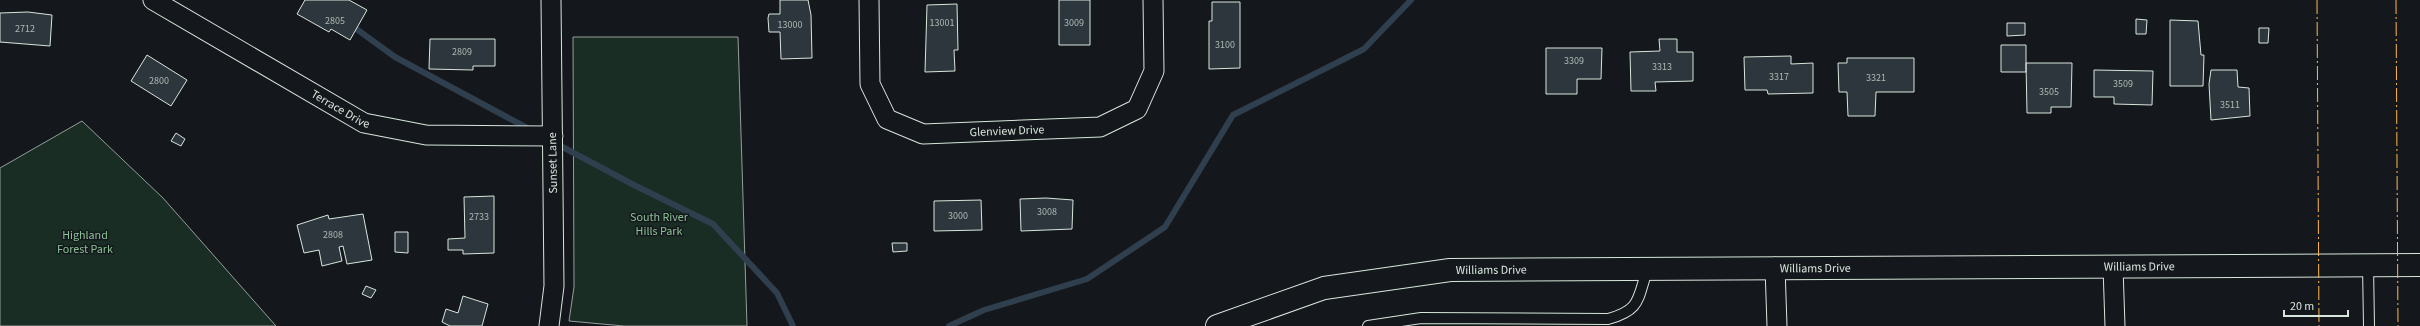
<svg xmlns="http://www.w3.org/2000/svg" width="2420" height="326" font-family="'Source Sans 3',sans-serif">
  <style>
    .green { fill: #1a2d24; stroke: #939e99 }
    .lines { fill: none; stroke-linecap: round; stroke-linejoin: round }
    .stream { stroke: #2f3f4d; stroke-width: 6 }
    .building { fill: #2c363c; stroke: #d8e6dc }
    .lane-casing { stroke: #d8e6dc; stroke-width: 12 }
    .street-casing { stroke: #d8e6dc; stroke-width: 21 }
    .secondary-casing { stroke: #d8e6dc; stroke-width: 24 }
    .lane { stroke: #14181c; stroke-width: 10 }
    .street { stroke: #14181c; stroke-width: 19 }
    .secondary { stroke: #14181c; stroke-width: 22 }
    .power { stroke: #ffb74d; stroke-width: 1; stroke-dasharray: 14 3 2 3; stroke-linecap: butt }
    .labels { text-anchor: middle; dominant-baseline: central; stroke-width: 3; stroke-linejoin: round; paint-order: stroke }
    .number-label { font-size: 10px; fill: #adbab4 }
    .street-label { font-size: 12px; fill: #d8e6dc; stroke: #14181c }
    .park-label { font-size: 12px; fill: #8ac095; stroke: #14181c }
  </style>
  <rect width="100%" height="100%" fill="#14181c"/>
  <path class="green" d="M573,37H738L747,326H624L569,321L574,287Z
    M82,121L163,198L276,326H0V168Z"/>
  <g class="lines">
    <path class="stream" d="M351,25L395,57L531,130
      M555,143L634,185L713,224L777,293L793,326
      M949,326L984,310L1087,279L1165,227L1233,115L1364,49L1411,0"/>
  </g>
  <path class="building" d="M305,0H349L367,10L350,40L331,29L329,32L297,14Z
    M780,0H808L811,15L812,58L781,59L780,32H769L768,18L769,14H780Z
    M1059,0H1090V45H1059Z
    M1212,2H1240V68L1209,69V21H1212Z
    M957,4L958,50H954L955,71L925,72L927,5Z
    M28,12L52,15L50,46L0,42V13Z
    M2136,19L2147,20L2146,34H2136Z
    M2170,20L2198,21L2201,55H2204L2203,86H2170Z
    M2007,23H2025V35L2007,36Z
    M2259,28H2269L2268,43H2259Z
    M430,39H495V66H473V70L429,69Z
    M1659,39H1677V52H1693V81L1655,82L1656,91H1631L1630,52L1660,51Z
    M2001,45H2026V72H2001Z
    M1546,48H1602L1601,79H1577V94H1546Z
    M147,55L187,80L171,106L131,81Z
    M1791,56V64L1813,63V93L1768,94L1767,90H1745L1744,57Z
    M1847,58H1914V92H1876L1875,116H1848L1847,92H1839L1838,63H1847Z
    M2026,63H2072L2071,107H2051V113H2027Z
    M2094,70L2153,71L2152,105L2114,104V97H2094Z
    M2211,70H2237L2238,87L2249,88L2250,116L2211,120L2209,84Z
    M176,133L185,139L181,146L171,141Z
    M494,196V253L463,254V250H448V239L465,238L464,197Z
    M1046,198L1073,200L1072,229L1021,231L1020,199Z
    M981,200L982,230L934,231V201Z
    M363,214L372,260L347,264L343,246L339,247L342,261L322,266L319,250L304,253L297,225L328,215L329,219Z
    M395,232H408V253L395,252Z
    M892,243H907V251L893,252Z
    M366,286L376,290L371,298L362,294Z
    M463,296L488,304L482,326H450L442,322L446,309L458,313Z"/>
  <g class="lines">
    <g class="lane-casing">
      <path id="lane" d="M2368,265L2369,326
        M1368,326L1421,318L1608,319C1642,310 1637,298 1648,268"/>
    </g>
    <g class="street-casing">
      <g id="street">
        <path id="s1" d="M153,0L364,123L426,135L553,136"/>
        <path id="s2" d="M869,0L870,84L887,119L923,134L1100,127L1137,109L1154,71L1153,0"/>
        <path d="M1775,267L1777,326"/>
        <path d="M2113,267L2115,326"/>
        <path d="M549,326L554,286L551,0"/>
      </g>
    </g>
    <g class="secondary-casing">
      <g id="secondary">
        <path id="s3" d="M1217,326L1324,288L1450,270L2420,265"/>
      </g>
    </g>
    <use href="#lane" class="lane"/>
    <use href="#street" class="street"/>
    <use href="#secondary" class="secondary"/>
    <path class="power" d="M2317,0L2319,326
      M2396,0L2398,326"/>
  </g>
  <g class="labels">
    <g class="number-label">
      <text x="335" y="21">2805</text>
      <text x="942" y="23">13001</text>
      <text x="1074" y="23">3009</text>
      <text x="790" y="25">13000</text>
      <text x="25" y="29">2712</text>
      <text x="1225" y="45">3100</text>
      <text x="462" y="52">2809</text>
      <text x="1574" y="61">3309</text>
      <text x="1662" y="67">3313</text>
      <text x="1779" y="77">3317</text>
      <text x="1876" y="78">3321</text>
      <text x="159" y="81">2800</text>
      <text x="2123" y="84">3509</text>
      <text x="2049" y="92">3505</text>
      <text x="2230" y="105">3511</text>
      <text x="1047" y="212">3008</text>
      <text x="958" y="216">3000</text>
      <text x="479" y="217">2733</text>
      <text x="333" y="235">2808</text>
    </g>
    <g class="street-label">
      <text stroke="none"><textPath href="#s1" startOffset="217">Terrace Drive</textPath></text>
      <text stroke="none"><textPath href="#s2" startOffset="246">Glenview Drive</textPath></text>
      <text transform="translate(553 163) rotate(-91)">Sunset Lane</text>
      <text stroke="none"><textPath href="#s3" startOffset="930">Williams Drive</textPath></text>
      <text stroke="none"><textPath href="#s3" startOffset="606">Williams Drive</textPath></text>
      <text stroke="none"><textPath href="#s3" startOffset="282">Williams Drive</textPath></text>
    </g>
    <g class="park-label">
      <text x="659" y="217">South River<tspan x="659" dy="14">Hills Park</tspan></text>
      <text x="85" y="235">Highland<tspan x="85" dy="14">Forest Park</tspan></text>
    </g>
  </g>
  <path d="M2284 310v6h64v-6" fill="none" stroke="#d8e6dc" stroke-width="2"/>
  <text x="2290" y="310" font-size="12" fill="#d8e6dc" stroke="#14181c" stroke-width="3" paint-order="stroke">20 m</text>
</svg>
